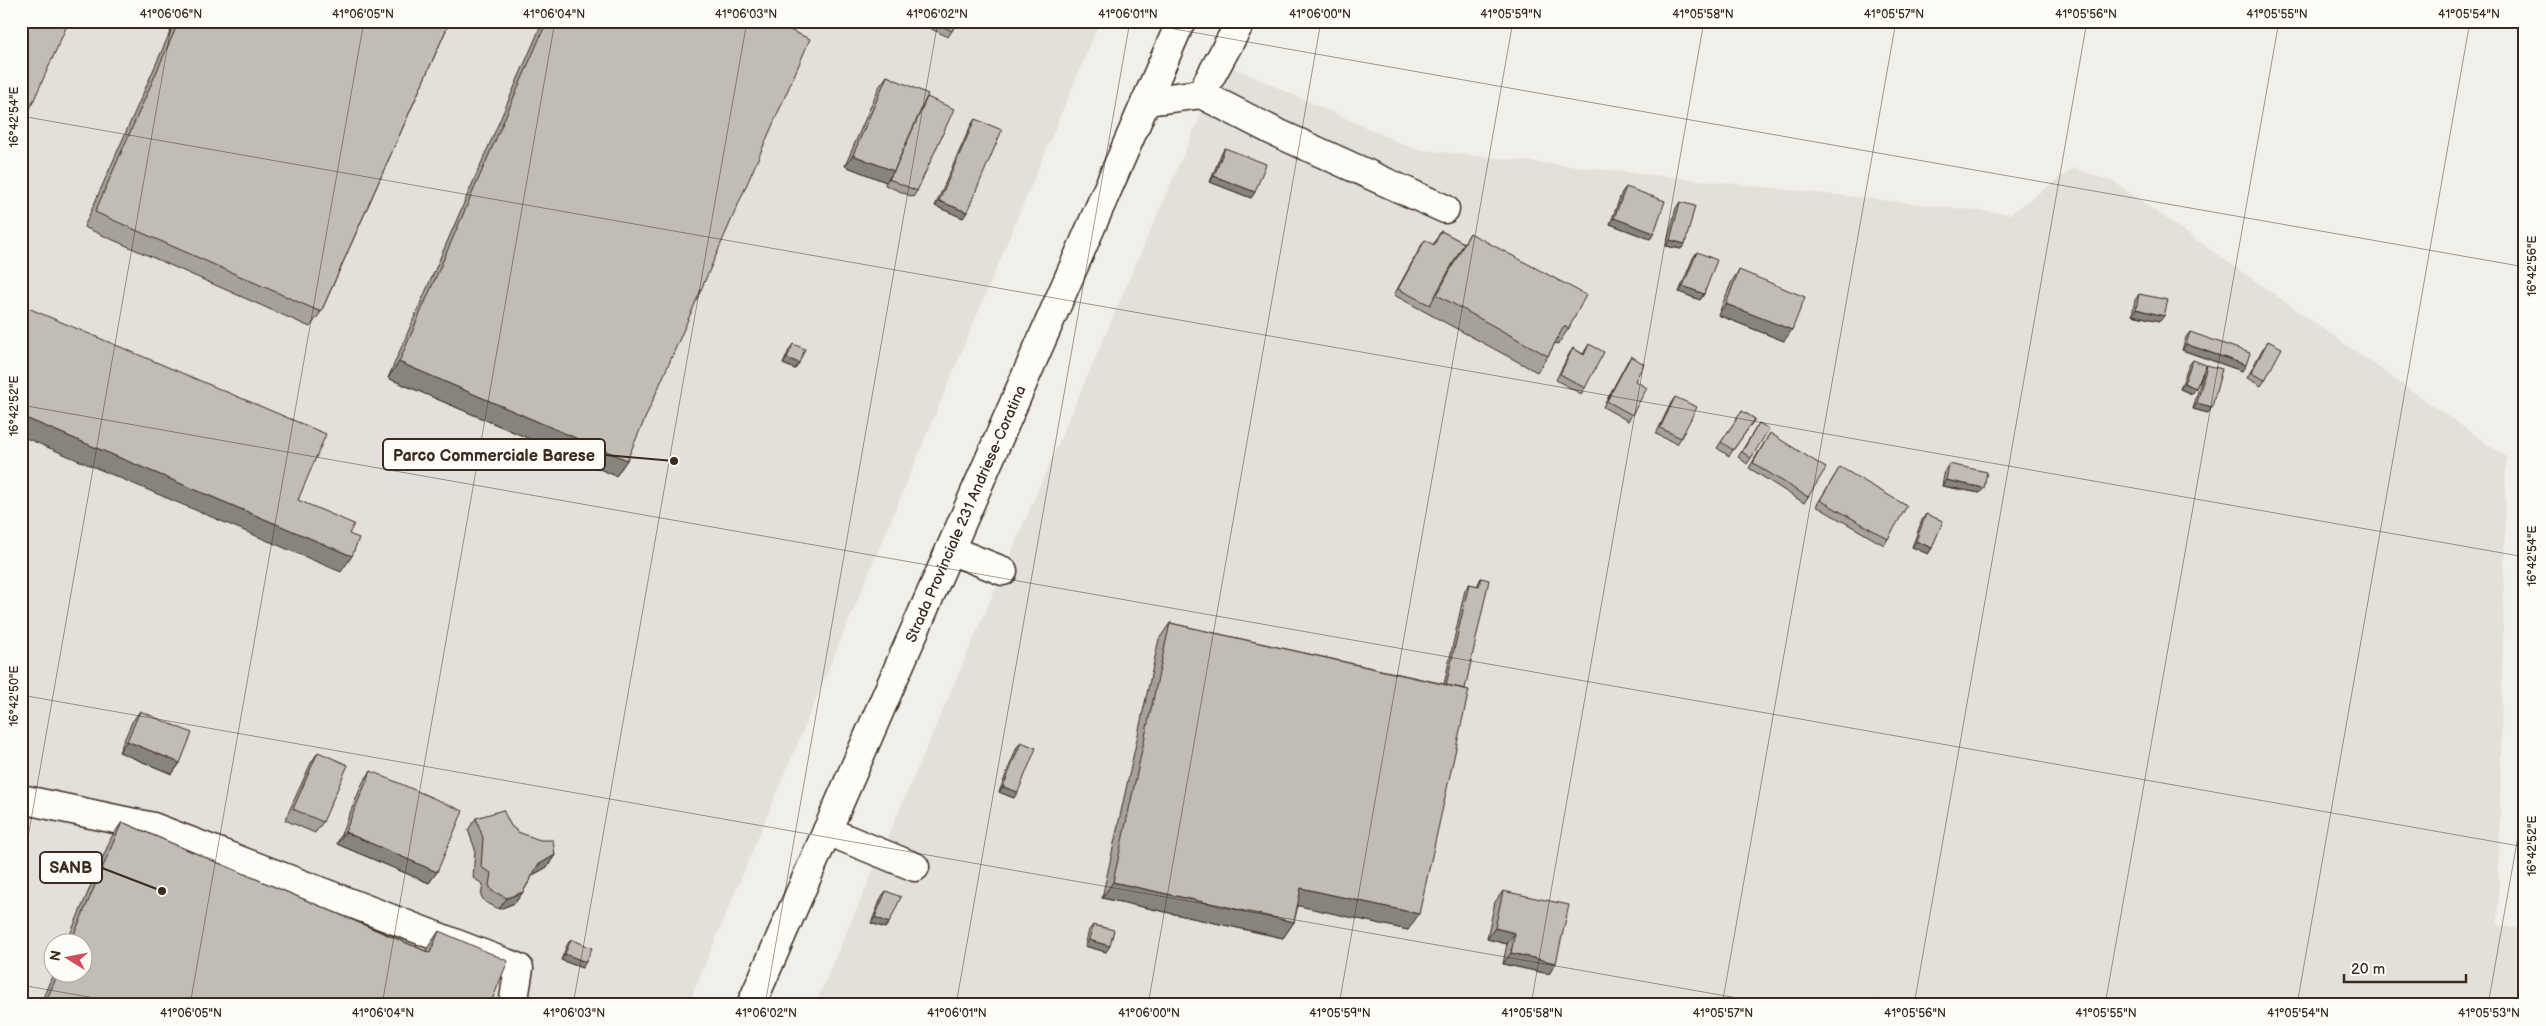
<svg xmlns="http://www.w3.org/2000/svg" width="2546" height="1026" font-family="'Balsamiq Sans',sans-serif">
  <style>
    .built { fill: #e3e0da; fill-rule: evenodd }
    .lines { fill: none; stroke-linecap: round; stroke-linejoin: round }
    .minor-casing { stroke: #3b2a1e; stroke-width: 31 }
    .major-casing { stroke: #3b2a1e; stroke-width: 31 }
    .minor { stroke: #fdfcf7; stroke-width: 28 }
    .major { stroke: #fdfcf7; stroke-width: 28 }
    .wall { fill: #a6a29b; stroke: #3b2a1e }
    .shaded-wall { fill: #87847e; stroke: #3b2a1e }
    .building { fill: #c1bcb4; stroke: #3b2a1e }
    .ticks { fill: none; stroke: #3b2a1e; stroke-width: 1; stroke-opacity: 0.45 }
    .labels { text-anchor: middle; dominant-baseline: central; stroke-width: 4.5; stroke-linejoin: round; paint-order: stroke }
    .street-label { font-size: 15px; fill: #3b2a1e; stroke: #fdfcf7 }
    .leader { fill: none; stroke: #3b2a1e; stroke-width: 2 }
    .callout-dot { fill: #3b2a1e; stroke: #fdfcf7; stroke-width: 2 }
    .callout { fill: #fdfcf7; stroke: #3b2a1e; stroke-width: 2 }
    .callout-label { font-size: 16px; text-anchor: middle; font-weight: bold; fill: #3b2a1e }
    .neatline { fill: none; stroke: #3b2a1e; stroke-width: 2 }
    .ticks-label { font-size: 12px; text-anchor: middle; fill: #3b2a1e }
  </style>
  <rect width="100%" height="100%" fill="#f1efea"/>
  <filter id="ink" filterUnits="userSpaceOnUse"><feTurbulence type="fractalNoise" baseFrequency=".02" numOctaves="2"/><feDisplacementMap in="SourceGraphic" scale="10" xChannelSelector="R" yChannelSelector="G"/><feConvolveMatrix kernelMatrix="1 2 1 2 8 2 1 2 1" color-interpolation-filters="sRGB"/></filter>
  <g filter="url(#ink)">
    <path class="built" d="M21,21H1100L688,1005H21ZM52,944H82V974H52Z
      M1223,63L1414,149L2010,214L2074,168L2114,182L2506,457L2498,925L2525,930V1005H815Z"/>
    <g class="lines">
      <g class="minor-casing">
        <path id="minor" d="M1201,94L1241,21
          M1146,101L1201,94L1273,131L1445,209
          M950,550L1003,571
          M21,799L153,827L519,968L513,1005
          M827,831L915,867"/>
      </g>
      <g class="major-casing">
        <g id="major">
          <path id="s1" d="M751,1005L1181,21"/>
        </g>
      </g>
      <use href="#minor" class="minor"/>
      <use href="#major" class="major"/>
    </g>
    <path class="wall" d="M175,21H450L321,312L310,327L84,227Z
      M543,21H769L627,460L616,476L388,378Z
      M915,21H957L952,31L948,37Z
      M887,76L927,97L917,191L913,197L885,185L886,182L845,166L879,87Z
      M975,119L967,212L963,218L935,206L971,125Z
      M1225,148L1255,192L1251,198L1210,182L1221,154Z
      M1626,187L1654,233L1650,239L1610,224L1622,192Z
      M1680,202L1685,244L1681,249L1666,246L1676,208Z
      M1441,231L1464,243L1470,233L1569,328L1558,344L1555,343L1548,356L1537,372L1394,295L1421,246L1425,240L1433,245Z
      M1697,252L1704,294L1700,300L1679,292L1693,258Z
      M1739,270L1784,341L1718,315L1732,281Z
      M2139,294L2160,321L2132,315L2135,300Z
      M2190,332L2242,371L2182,350L2186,337Z
      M2268,341L2265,380L2261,386L2247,378L2264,346Z
      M793,344L799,363L795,369L783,364L789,350Z
      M1589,344L1585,388L1581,394L1556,380L1569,354L1573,348L1583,354Z
      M1631,356L1635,381L1632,415L1628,421L1603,407L1627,362Z
      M2193,360L2204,369L2207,365L2212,407L2208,413L2193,409L2203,373L2196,388L2192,394L2180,389L2189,365Z
      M1675,397L1681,438L1677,444L1656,434L1671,403Z
      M1742,411L1755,419L1729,456L1717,448Z
      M1759,423L1751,458L1747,464L1738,457Z
      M1770,433L1808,497L1804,503L1749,468Z
      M1949,464L1980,493L1942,486L1945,470Z
      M1840,467L1888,539L1884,545L1816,506Z
      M1926,514L1932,548L1928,554L1912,547L1922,520Z
      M1481,578L1408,930L1298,905L1294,922L1283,938L1102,898L1159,639L1170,623L1444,684L1465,590L1469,584L1477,586Z
      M140,711L180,763L172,774L119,752L132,722Z
      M1021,742L1014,798L999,792L1017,747Z
      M318,752L323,822L315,833L285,820L311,763Z
      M371,771L437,872L429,883L337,844L363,782Z
      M476,818L511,826L518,832L555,855L547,867L533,875L523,892L515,903L499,909L485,902L481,896L483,884L473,878L475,849L468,830Z
      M122,822L426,951L428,947L439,931L490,1005H40L53,974H82V944H66L111,838Z
      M886,891L889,923L885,928L871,923L882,896Z
      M1503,891L1556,963L1549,974L1503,964L1507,944L1487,939L1495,902Z
      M1093,925L1106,952L1085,946L1089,930Z
      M571,939L582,968L561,960L567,945Z"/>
    <path class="shaded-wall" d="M853,155L894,171L886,182L845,166Z
      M1214,176L1255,192L1251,198L1210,182Z
      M939,201L967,212L963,218L935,206Z
      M1614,218L1654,233L1650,239L1610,224Z
      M1670,240L1685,244L1681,249L1666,246Z
      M1683,286L1704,294L1700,300L1679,292Z
      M1726,304L1792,330L1784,341L1718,315Z
      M2136,309L2164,316L2160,321L2132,315Z
      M2186,344L2246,365L2242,371L2182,350Z
      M787,358L799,363L795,369L783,364Z
      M399,362L627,460L616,476L388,378Z
      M2184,383L2196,388L2192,394L2180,389Z
      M2197,403L2212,407L2208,413L2193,409Z
      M21,416L352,556L341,572L21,436Z
      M1946,480L1984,488L1980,493L1942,486Z
      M1916,541L1932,548L1928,554L1912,547Z
      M127,741L180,763L172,774L119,752Z
      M1003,787L1018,792L1014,798L999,792Z
      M345,832L437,872L429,883L337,844Z
      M555,855L547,867L531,876L538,865Z
      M1113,882L1294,922L1283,938L1102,898Z
      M1301,888L1419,914L1408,930L1290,904Z
      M523,892L515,903L499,909L507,898Z
      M875,917L889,923L885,928L871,923Z
      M1495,928L1515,933L1507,944L1487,939Z
      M1089,940L1110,946L1106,952L1085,946Z
      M1511,953L1556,963L1549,974L1503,964Z
      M565,954L586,962L582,968L561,960Z"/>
    <path class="building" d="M21,21H69L21,129Z
      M179,21H450L321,312L95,212Z
      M547,21H769L810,39L627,460L399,362Z
      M931,21H957L952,31Z
      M887,76L928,94L894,171L853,155Z
      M927,97L954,109L917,191L889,179L894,171Z
      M975,119L1002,130L967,212L939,201Z
      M1225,148L1266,164L1255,192L1214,176Z
      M1626,187L1665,201L1654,233L1614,218Z
      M1680,202L1695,206L1685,244L1670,240Z
      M1441,231L1464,243L1430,305L1398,289L1425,240L1434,245Z
      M1470,233L1586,295L1569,328L1564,326L1548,356L1437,295Z
      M1697,252L1717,260L1704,294L1683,286Z
      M1739,270L1805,297L1792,330L1726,304Z
      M2139,294L2168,300L2164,316L2136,309Z
      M21,305L326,434L298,500L354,524L349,534L359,538L352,556L21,416Z
      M2190,332L2250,353L2246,365L2186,344Z
      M2268,341L2282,348L2265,380L2251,373Z
      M793,344L805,349L799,363L787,358Z
      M1589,344L1604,352L1585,388L1560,374L1573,348L1584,355Z
      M1631,356L1644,364L1635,381L1647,388L1632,415L1607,401Z
      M2193,360L2206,365L2196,388L2184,383Z
      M2207,365L2222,369L2212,407L2197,403Z
      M1675,397L1697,407L1681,438L1660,428Z
      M1742,411L1755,419L1733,450L1721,442Z
      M1759,423L1769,429L1751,458L1742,452Z
      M1770,433L1826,468L1808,497L1753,463Z
      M1949,464L1987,472L1984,488L1946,480Z
      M1840,467L1907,506L1888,539L1820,500Z
      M1926,514L1943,521L1932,548L1916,541Z
      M1481,578L1489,580L1465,689L1446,685L1469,584L1479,586Z
      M1170,623L1469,690L1419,914L1301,888L1294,922L1113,882Z
      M140,711L192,733L180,763L127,741Z
      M1021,742L1036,748L1018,792L1003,787Z
      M318,752L348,765L323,822L293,809Z
      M371,771L463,811L437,872L345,832Z
      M503,810L511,826L518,832L540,840H553L555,855L538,865L523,892L507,898L492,891L489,885L491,873L481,867L483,838L476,818Z
      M122,822L430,953L439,931L508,961L490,1005H44L58,974H82V944H70Z
      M886,891L901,897L889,923L875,917Z
      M1503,891L1569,905L1556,963L1511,953L1515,933L1495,928Z
      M1093,925L1114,930L1110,946L1089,940Z
      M571,939L592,948L586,962L565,954Z
      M1875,1000L1895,1005H1874Z"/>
  </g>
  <path class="ticks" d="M1129,21L2525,267M21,116L2525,557M21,405L2525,847M21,695L1777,1005M21,877L172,21M21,985L134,1005M190,1005L364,21M382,1005L555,21M573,1005L747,21M765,1005L938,21M956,1005L1130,21M1148,1005L1321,21M1339,1005L1513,21M1531,1005L1704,21M1722,1005L1896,21M1914,1005L2087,21M2105,1005L2279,21M2297,1005L2470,21M2488,1005L2525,797"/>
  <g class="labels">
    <g class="street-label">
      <text stroke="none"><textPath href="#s1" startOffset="536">Strada Provinciale 231 Andriese-Coratina</textPath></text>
    </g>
  </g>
  <path class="leader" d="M674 461L605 455M162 891L102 868"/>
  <g class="callout-dot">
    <circle cx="674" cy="461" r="5"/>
    <circle cx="162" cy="891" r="5"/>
  </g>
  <g class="callout">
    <rect x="383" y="439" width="222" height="31" rx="5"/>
    <rect x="40" y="852" width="62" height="31" rx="5"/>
  </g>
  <g class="callout-label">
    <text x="494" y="461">Parco Commerciale Barese</text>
    <text x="71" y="873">SANB</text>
  </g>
  <rect width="2546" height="1026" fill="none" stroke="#fdfcf7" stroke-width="55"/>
  <g transform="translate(68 958) rotate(280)"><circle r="24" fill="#fdfcf7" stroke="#afa8a0"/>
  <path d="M0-4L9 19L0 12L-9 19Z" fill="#d1495b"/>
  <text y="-8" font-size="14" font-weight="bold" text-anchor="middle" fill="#3b2a1e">N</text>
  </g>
  <path d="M2344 974v8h122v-8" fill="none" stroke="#3b2a1e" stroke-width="2.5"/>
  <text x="2351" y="974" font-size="15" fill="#3b2a1e" stroke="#fdfcf7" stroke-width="4" paint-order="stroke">20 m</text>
  <rect x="28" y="28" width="2490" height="970" class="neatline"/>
  <g class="ticks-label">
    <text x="171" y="18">41°06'06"N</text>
    <text x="363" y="18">41°06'05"N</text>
    <text x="554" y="18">41°06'04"N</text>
    <text x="746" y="18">41°06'03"N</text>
    <text x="937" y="18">41°06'02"N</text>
    <text x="1128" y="18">41°06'01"N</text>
    <text x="1320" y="18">41°06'00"N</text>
    <text x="1511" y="18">41°05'59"N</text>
    <text x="1703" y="18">41°05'58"N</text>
    <text x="1894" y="18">41°05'57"N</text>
    <text x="2086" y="18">41°05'56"N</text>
    <text x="2277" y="18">41°05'55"N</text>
    <text x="2469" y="18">41°05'54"N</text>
    <text transform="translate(14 117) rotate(-90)" y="4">16°42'54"E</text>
    <text transform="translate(2532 266) rotate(-90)" y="4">16°42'56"E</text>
    <text transform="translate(14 406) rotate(-90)" y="4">16°42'52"E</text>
    <text transform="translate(2532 556) rotate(-90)" y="4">16°42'54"E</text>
    <text transform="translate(14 696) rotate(-90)" y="4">16°42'50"E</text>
    <text transform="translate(2532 846) rotate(-90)" y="4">16°42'52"E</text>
    <text x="191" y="1017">41°06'05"N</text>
    <text x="383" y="1017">41°06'04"N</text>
    <text x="574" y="1017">41°06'03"N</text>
    <text x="766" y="1017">41°06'02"N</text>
    <text x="957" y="1017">41°06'01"N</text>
    <text x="1149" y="1017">41°06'00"N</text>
    <text x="1340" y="1017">41°05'59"N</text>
    <text x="1532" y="1017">41°05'58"N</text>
    <text x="1723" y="1017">41°05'57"N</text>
    <text x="1915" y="1017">41°05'56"N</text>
    <text x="2106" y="1017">41°05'55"N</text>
    <text x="2298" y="1017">41°05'54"N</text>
    <text x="2489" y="1017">41°05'53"N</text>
  </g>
</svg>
